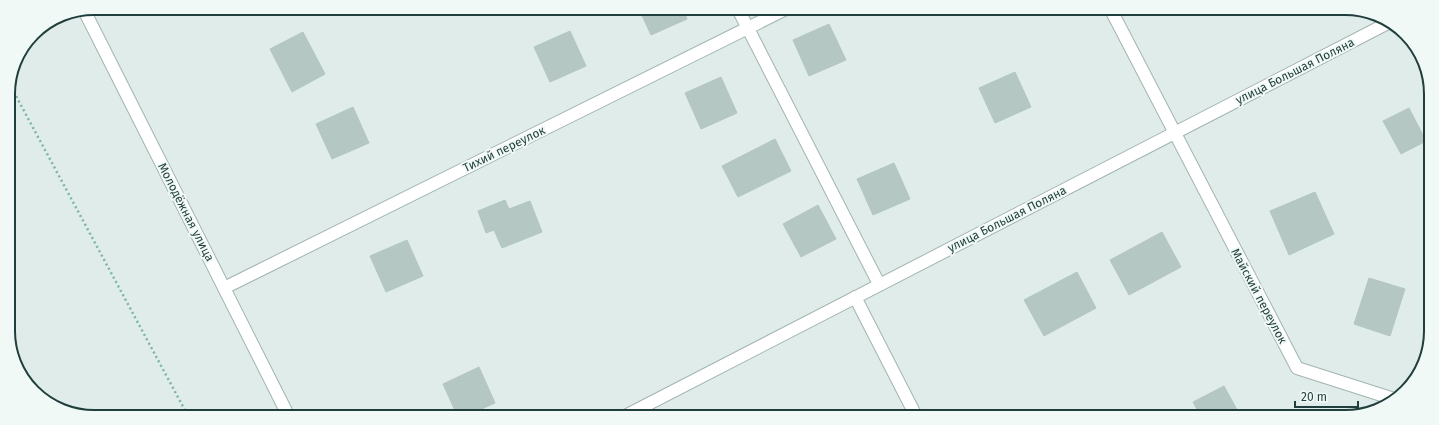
<svg xmlns="http://www.w3.org/2000/svg" width="1439" height="425" font-family="'Fira Sans',sans-serif">
  <style>
    .building { fill: #b5c7c3; stroke: #b2c7c2 }
    .lines { fill: none; stroke-linecap: round; stroke-linejoin: round }
    .street-casing { stroke: #a2b4b2; stroke-width: 14 }
    .path { stroke: #7db3ad; stroke-width: 2.5; stroke-dasharray: 2 3; stroke-linecap: butt }
    .street { stroke: #fff; stroke-width: 12 }
    .labels { text-anchor: middle; dominant-baseline: central; stroke-width: 4; stroke-linejoin: round; paint-order: stroke }
    .street-label { font-size: 12px; fill: #1f3e3c; stroke: #f1f9f6 }
    .rim { fill: none; stroke: #1f3e3c; stroke-width: 2 }
  </style>
  <rect width="100%" height="100%" fill="#e0ece9"/>
  <path class="building" d="M639,9H683L687,19L651,35Z
    M829,24L846,60L809,76L793,40Z
    M570,31L586,66L550,82L534,47Z
    M303,32L325,74L292,92L270,49Z
    M1015,72L1031,107L995,123L979,88Z
    M721,77L737,113L701,129L685,93Z
    M353,107L369,143L332,159L316,124Z
    M1409,108L1426,141L1401,154L1383,121Z
    M775,139L791,171L738,197L722,166Z
    M894,163L910,199L873,215L857,179Z
    M1315,192L1334,234L1289,255L1270,211Z
    M505,200L509,209L530,201L542,232L502,248L494,230L486,233L478,211Z
    M818,205L836,239L801,257L783,224Z
    M1162,232L1181,267L1129,295L1110,260Z
    M407,240L423,276L386,292L370,256Z
    M1077,272L1096,308L1044,336L1024,300Z
    M1369,278L1405,289L1390,336L1354,324Z
    M479,367L495,403L468,415H457L443,384Z
    M1224,386L1241,417H1201L1193,402Z"/>
  <g class="lines">
    <g class="street-casing">
      <path id="street" d="M738,9L879,284
        M84,10L288,415
        M1111,10L1297,368L1394,399
        M224,288L784,10
        M855,297L916,416
        M627,415L1388,23"/>
    </g>
    <path class="path" d="M9,83L187,414"/>
    <use href="#street" class="street"/>
  </g>
  <g class="labels">
    <g class="street-label">
      <text transform="translate(1295 71) rotate(-27)">улица Большая Поляна</text>
      <text transform="translate(504 149) rotate(-26)">Тихий переулок</text>
      <text transform="translate(186 212) rotate(63)">Молодёжная улица</text>
      <text transform="translate(1007 219) rotate(-27)">улица Большая Поляна</text>
      <text transform="translate(1259 296) rotate(62)">Майский переулок</text>
    </g>
  </g>
  <path d="M0 0H1439V425H0ZM94 15H1345A79 79 0 0 1 1424 94V331A79 79 0 0 1 1345 410H94A79 79 0 0 1 15 331V94A79 79 0 0 1 94 15Z" fill="#f1f9f6" fill-rule="evenodd"/>
  <path class="rim" d="M94 15H1345A79 79 0 0 1 1424 94V331A79 79 0 0 1 1345 410H94A79 79 0 0 1 15 331V94A79 79 0 0 1 94 15Z"/>
  <path d="M1295 401v6h63v-6" fill="none" stroke="#1f3e3c" stroke-width="2"/>
  <text x="1301" y="401" font-size="12" fill="#1f3e3c" stroke="#f1f9f6" stroke-width="3" paint-order="stroke">20 m</text>
</svg>
